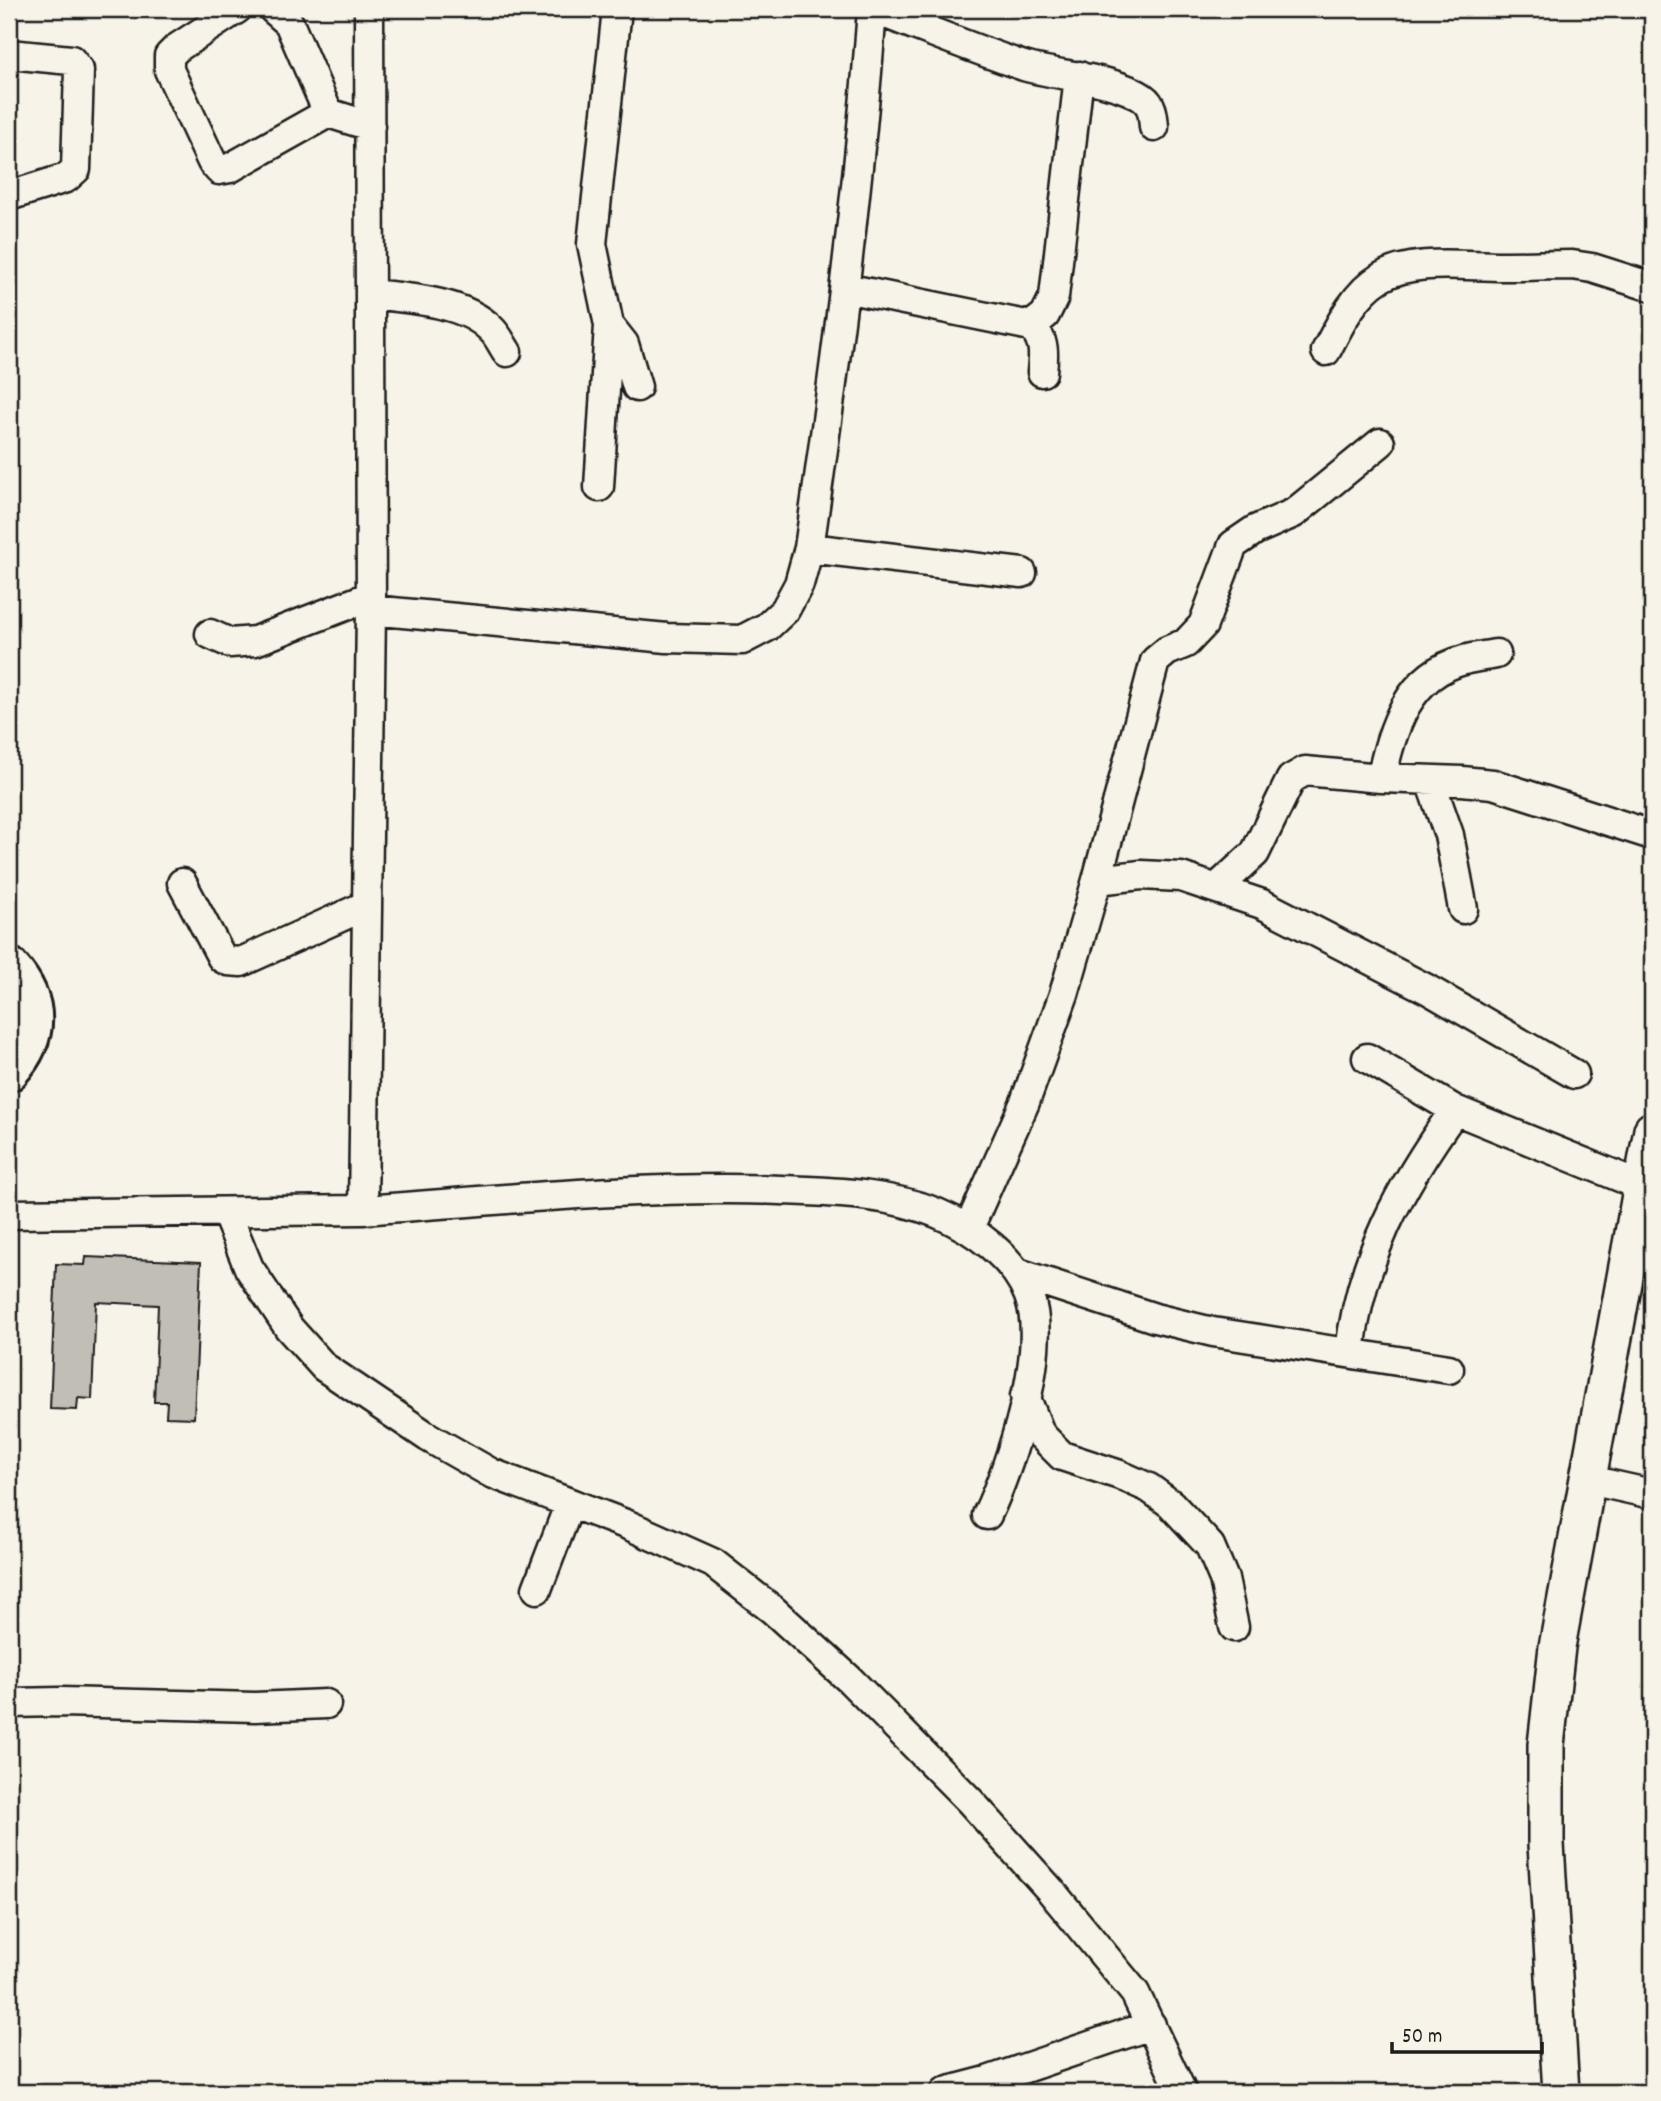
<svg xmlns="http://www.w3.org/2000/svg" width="1661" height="2101" font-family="Dekko,sans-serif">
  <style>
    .building { fill: #c0beb5; stroke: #1c1c1c; stroke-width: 2 }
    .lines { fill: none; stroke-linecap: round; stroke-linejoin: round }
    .minor-casing { stroke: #1c1c1c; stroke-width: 33 }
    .major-casing { stroke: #1c1c1c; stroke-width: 40 }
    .highway-casing { stroke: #1c1c1c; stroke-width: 44 }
    .minor { stroke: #f7f3e8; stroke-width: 28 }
    .major { stroke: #f7f3e8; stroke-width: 35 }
    .highway { stroke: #f7f3e8; stroke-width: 38 }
  </style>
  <rect width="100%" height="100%" fill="#f7f3e8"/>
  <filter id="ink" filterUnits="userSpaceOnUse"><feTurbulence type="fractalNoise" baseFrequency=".0143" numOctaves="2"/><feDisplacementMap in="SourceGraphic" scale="14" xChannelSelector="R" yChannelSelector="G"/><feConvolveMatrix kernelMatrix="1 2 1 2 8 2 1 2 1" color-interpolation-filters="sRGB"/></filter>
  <g filter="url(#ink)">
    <path class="building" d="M86,1257L201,1262L194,1418L166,1417L167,1402H154L158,1305L96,1302L92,1399L78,1398L77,1410L50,1409L56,1264L85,1265Z"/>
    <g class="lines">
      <g class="minor-casing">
        <path id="minor" d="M237,9L177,48L169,56V70L212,162L219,170L230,168L328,113
          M273,9L289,23L328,113L370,126
          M617,9L592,244L609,325L624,344L637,387
          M873,9C923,28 973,49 1024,66C1057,76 1115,78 1143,98C1153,105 1153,116 1154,127
          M9,54L71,60L79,70L76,169L66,178L9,196
          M845,288L1031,326C1045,340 1044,353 1042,372
          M370,294C406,298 464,301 491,329C498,335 502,345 507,352
          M1031,326L1045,315L1054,297L1079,76
          M1326,351C1339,326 1354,294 1380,278C1413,257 1470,267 1507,266C1529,266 1550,265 1572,265L1592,268L1652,287
          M599,487L609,325
          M809,548L1022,573
          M371,610L667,638L742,640L767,627L785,610L799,584L809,548C835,368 859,190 872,9
          M210,634L230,643L255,641L371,596
          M1381,778C1393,728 1407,675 1464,660C1474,657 1486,656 1496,654
          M1430,781L1449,835L1463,909
          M1097,880L1141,875L1181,877L1262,904L1427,989L1574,1074
          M182,883L222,958L228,961L241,962L367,905
          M1218,887L1255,853L1291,779L1305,771L1381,778L1462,781L1493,784L1652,835
          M1367,1058L1455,1110L1642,1186
          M363,1210C502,1200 641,1185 781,1190C833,1192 888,1193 937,1213C973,1228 1015,1258 1029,1296C1049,1349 1011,1465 987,1515
          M226,1212L249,1268L289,1328L324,1367L428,1437L491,1473L628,1525L713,1563L773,1610L850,1680L970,1801L1051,1891L1135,1993L1182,2092
          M9,1214L363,1210L371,610L369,9
          M969,1228L1025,1102L1064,994L1097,880L1155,661L1167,651L1186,643L1203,625L1233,545L1255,530L1294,513L1380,443
          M1018,1273L1155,1318L1213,1332L1449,1369
          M1350,1352C1360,1259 1401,1185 1455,1110
          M1025,1396L1041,1435L1062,1456L1120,1475L1149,1488L1171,1504L1210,1546L1224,1579L1234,1627
          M1589,1480L1652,1494
          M537,1589L570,1503
          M9,1703L61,1702L255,1707L326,1704
          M945,2092L987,2081L1151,2025"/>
      </g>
      <g class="major-casing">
        <path id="major" d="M1561,2092L1546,1844V1745L1557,1647L1652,1130"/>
      </g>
      <g class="highway-casing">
        <path id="highway" d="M9,967C40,1001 40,1037 9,1071"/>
      </g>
      <use href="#minor" class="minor"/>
      <use href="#major" class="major"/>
      <use href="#highway" class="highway"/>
    </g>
  </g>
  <rect width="1661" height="2101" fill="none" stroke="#f7f3e8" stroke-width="35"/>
  <rect x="18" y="18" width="1626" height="2066" fill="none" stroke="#1c1c1c" stroke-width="2.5" filter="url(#ink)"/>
  <path d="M1392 2042v10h150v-10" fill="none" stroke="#1c1c1c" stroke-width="3.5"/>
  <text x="1402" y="2042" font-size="21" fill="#1c1c1c" stroke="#f7f3e8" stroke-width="5" paint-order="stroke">50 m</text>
</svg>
